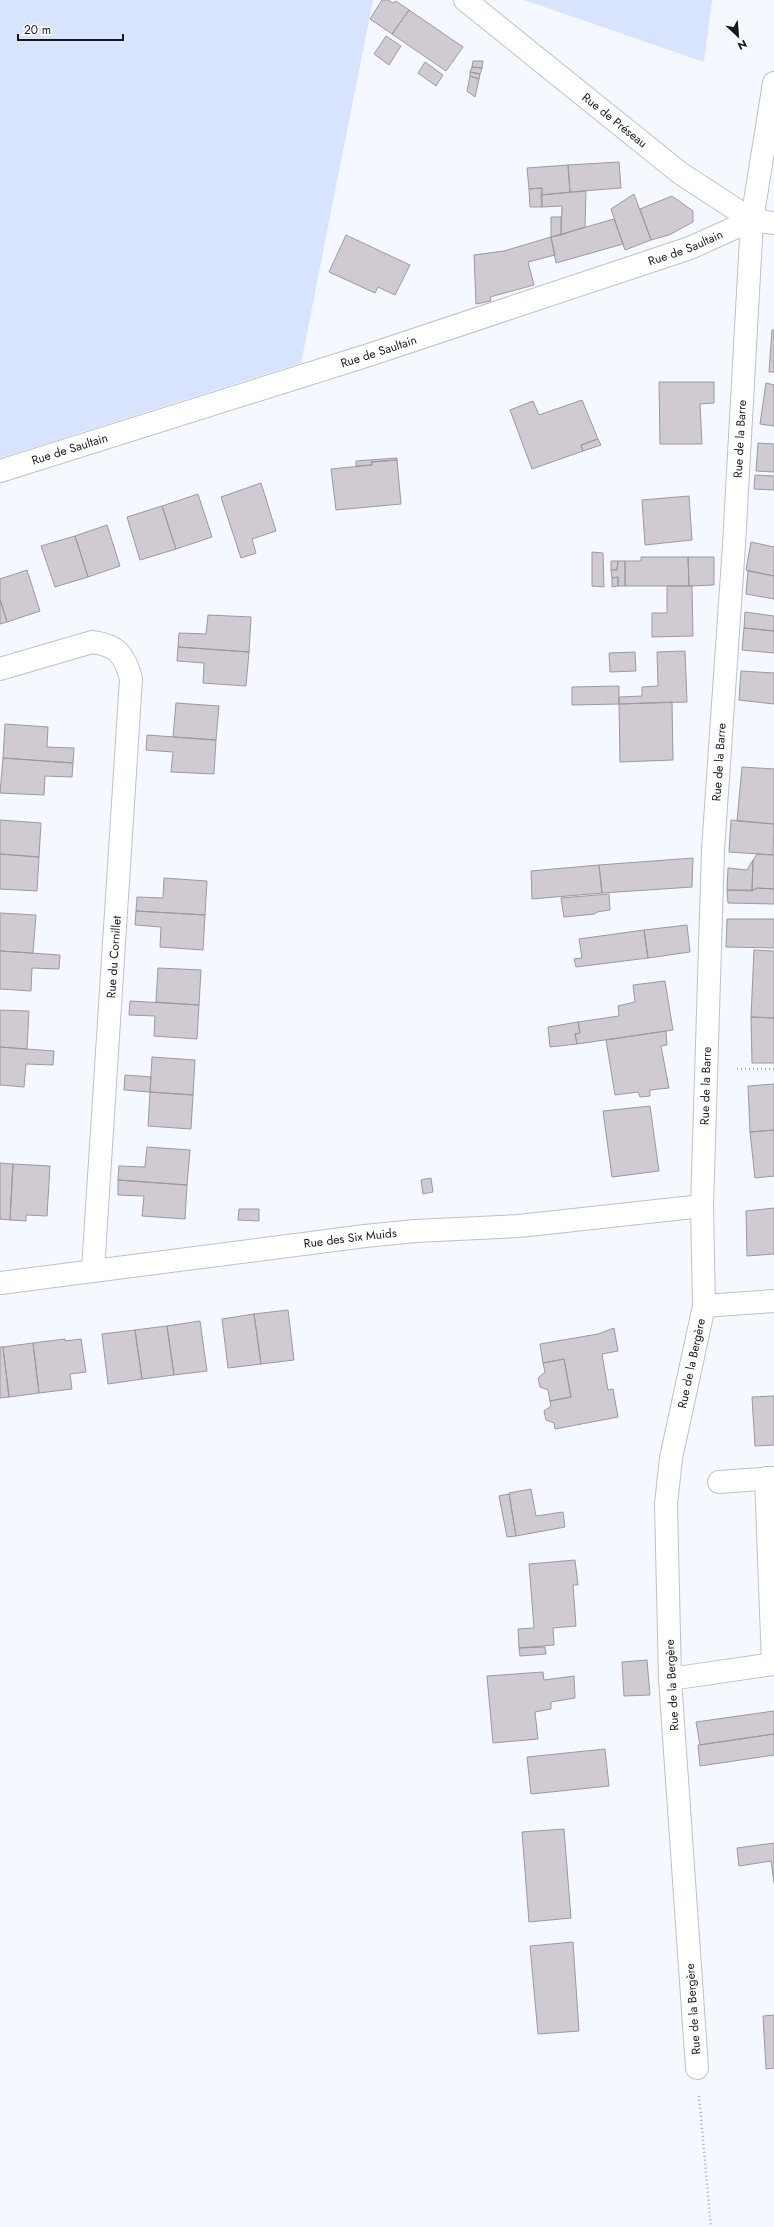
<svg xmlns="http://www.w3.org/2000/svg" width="774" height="2227" font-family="Jost,sans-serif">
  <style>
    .green { fill: #d8e3fe }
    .building { fill: #d0cbd2; stroke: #9d989f }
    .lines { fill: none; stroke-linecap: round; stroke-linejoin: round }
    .street-casing { stroke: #bec1c8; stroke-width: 24 }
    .path { stroke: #adb0b5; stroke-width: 2.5; stroke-dasharray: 1 3; stroke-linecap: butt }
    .street { stroke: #fff; stroke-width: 22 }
    .labels { text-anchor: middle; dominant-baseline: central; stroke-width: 3; stroke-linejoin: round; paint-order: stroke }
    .street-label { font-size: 12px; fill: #17181b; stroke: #fff }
  </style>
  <rect width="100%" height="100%" fill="#f5f8fe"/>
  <path class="green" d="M0,0H373L301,363L0,458Z
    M524,0H712L704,62Z"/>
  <path class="building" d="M382,0H388L393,3L396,1L409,10L392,34L370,19Z
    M409,10L463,47L446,71L392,34Z
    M386,36L401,46L389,65L374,54Z
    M473,61H483L482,68L472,67Z
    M425,62L443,75L436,86L418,73Z
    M472,67L482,68L480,74L470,72Z
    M470,72L480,74L479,79L470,76Z
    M470,76L479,79L475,97L467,91Z
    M619,162L621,188L570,192L568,165Z
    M568,165L570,192L541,195L542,188L529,189L527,168Z
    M542,188V207H530L529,189Z
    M586,191L585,227L561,235L562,206L542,207L541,195Z
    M634,194L651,240L625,250L611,209Z
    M672,196L693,211V222L669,235L651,240L640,209Z
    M551,217H561V235L551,237Z
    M614,219L623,244L556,263L551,237Z
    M346,235L410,265L395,295L378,287L375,293L329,272Z
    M551,237L555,255L528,262L534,285L490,297L491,301L476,304L474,255L504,251Z
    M772,330H774V372H769Z
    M659,382H714V403L700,404L702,444H660Z
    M766,383L774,385V426L760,424Z
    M582,400L598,439L581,445L583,451L532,469L510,410L533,401L539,415Z
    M598,439L601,445L583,451L581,445Z
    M758,443L774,444V472L756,471Z
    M397,458V460L371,462L372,465L356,466V461Z
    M397,460L401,504L336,510L331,469L372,465L371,462Z
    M755,475L774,476V490L754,489Z
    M261,483L276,531L252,539L256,553L241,558L221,497Z
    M198,494L212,537L176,549L162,506Z
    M689,496L692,540L645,545L642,500Z
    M162,506L176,549L140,560L127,517Z
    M107,525L120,566L88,577L75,536Z
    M75,536L88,577L55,587L41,546Z
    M751,542L774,547V576L746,570Z
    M592,552L603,553L604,587L592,586Z
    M641,557H688L689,586H625V561H641Z
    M688,557H714V585L689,586Z
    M611,561H618L617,570H611Z
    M618,561H625V586H618V577L612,578L611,570H617Z
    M27,570L40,611L7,622L0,599V579Z
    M748,571L774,576V599L746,594Z
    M618,577V586L612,587V578Z
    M667,586H692L693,636L652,637V613H667Z
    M0,599L7,622L0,624Z
    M745,612L774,616V631L744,628Z
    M208,615L251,617L249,652L178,647L179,633L206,634Z
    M744,628L774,631V653L742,650Z
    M178,647L249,652L246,686L203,683L204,663L177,661Z
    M685,651L687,702L619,704V697L642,696V687L658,686L657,652Z
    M635,652L636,671L610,672L609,653Z
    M741,671L774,673V704L739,700Z
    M619,686V704L572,705V687Z
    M672,702L673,760L620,762L619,704Z
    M176,703L219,706L216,740L173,737Z
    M5,724L48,727L47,747L74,748L73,763L3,758Z
    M147,735L216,740L214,774L171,772L173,752L146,750Z
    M3,758L73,763L72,777L45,776L44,795L0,793Z
    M742,767L774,769V824L737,821Z
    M0,820L41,823L39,857L0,854Z
    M731,820L774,824L773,855L729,852Z
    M0,854L39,857L37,891L0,889Z
    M757,854L774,855V889L757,888L752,891L753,860Z
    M693,858L692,887L602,893L599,865Z
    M753,860L752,891L727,890L728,868L747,870Z
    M599,865L602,893L532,899L531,871Z
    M164,878L207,881L205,915L136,911L137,897L163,898Z
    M757,888L774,889V904L728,903L727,890H754Z
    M609,894L610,910L597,912L595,914L564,917L561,898Z
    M136,911L205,915L203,950L160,947L161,927L135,925Z
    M0,913L36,915L33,953L0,951Z
    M727,919H774V948L726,947Z
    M687,925L690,952L648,958L644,930Z
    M644,930L648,958L576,967L574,959L582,958L579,939Z
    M754,950L774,951V1018L751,1017Z
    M0,951L60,955L59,969L32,968L31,991L0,989Z
    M158,968L201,970L199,1005L156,1002Z
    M665,981L673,1030L577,1044L575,1034L580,1033L578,1022L619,1016L618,1006L635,1002L633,985Z
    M130,1001L199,1005L197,1039L154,1036L155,1016L129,1015Z
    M0,1010L29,1011L27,1049L0,1047Z
    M751,1017L774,1018V1063H752Z
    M578,1022L580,1033L575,1034L577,1044L550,1047L548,1027Z
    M666,1031L667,1045L661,1046L669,1088L650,1090V1096L640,1097L638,1092L615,1095L606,1040Z
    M0,1047L54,1051L53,1065L26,1064L24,1087L0,1085Z
    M152,1057L195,1060L193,1095L150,1092Z
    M125,1075L151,1077L150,1092L124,1090Z
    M774,1084V1130L750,1132L748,1086Z
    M150,1092L193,1095L191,1129L148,1126Z
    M650,1106L659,1171L612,1177L603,1111Z
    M774,1130V1176L755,1178L750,1132Z
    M147,1147L190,1150L187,1185L118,1180L119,1166L145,1167Z
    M0,1163L13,1164L10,1220L0,1219Z
    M13,1164L50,1166L47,1216L26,1215V1221L10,1220Z
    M431,1178L433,1192L423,1194L421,1180Z
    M118,1180L187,1185L185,1219L142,1216L144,1196L118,1195Z
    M774,1208V1254L747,1256L746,1211Z
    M239,1209H259V1221L238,1220Z
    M288,1310L294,1360L261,1364L254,1314Z
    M254,1314L261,1364L228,1368L222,1319Z
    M200,1321L207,1371L174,1375L167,1326Z
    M167,1326L174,1375L142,1379L135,1330Z
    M614,1328L618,1351L602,1354L608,1390L613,1389L618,1417L555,1429L554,1423L546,1420L544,1411L551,1406L550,1401L571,1397L564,1359L543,1363L540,1344L598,1334Z
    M135,1330L142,1379L108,1384L102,1334Z
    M65,1339V1341L81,1339L86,1372L70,1374L72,1389L39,1393L33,1343Z
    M33,1343L39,1393L9,1397L3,1347Z
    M0,1347H3L9,1397L0,1398Z
    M564,1359L571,1397L550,1401L548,1390L540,1387L538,1378L545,1372L543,1363Z
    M774,1396V1445L755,1446L752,1397Z
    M531,1489L536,1516L563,1512L565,1527L516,1536L509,1493Z
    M509,1494L516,1536L507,1537L499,1496Z
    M575,1560L578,1585H573L576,1626L553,1628L554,1645L519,1648L518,1629L534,1628L529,1564Z
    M545,1647L546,1654L520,1656L519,1648Z
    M647,1660L650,1695L624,1696L622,1662Z
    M543,1672L544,1680L574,1676L575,1698L551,1702V1709L535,1712L538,1739L493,1743L487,1676Z
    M774,1711V1734L700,1745L696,1722Z
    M774,1734V1755L700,1766L698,1745Z
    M605,1749L609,1786L531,1794L527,1757Z
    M564,1829L571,1918L529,1922L522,1832Z
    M774,1843V1883L771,1861L739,1866L737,1848Z
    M573,1942L579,2031L538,2034L530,1946Z
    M774,2015V2068L766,2069L763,2016Z"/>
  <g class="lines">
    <g class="street-casing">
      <g id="street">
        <path id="s1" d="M465,0L680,173L752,220L774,223"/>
        <path id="s2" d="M0,471L372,354L690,248L752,220"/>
        <path d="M0,669L92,642C117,645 125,655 131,679L93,1270"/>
        <path id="s3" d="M0,1283L365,1236L415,1231L519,1226L702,1206"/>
        <path d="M704,1306L774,1301"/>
        <path d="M719,1482L774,1478"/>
        <path d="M670,1679L773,1664L766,1478"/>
        <path id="s4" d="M697,2068L670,1679L666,1504L671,1458L704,1306L702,1206L713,850L734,545L752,220L774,83"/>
      </g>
    </g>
    <path class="path" d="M737,1069H774
      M699,2096L711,2227"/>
    <use href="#street" class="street"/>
  </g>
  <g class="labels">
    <g class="street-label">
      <text stroke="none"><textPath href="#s1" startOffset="192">Rue de Préseau</textPath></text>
      <text stroke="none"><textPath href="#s2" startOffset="721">Rue de Saultain</textPath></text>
      <text stroke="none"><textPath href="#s2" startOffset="397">Rue de Saultain</textPath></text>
      <text stroke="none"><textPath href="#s4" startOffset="1635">Rue de la Barre</textPath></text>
      <text stroke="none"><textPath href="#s2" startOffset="73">Rue de Saultain</textPath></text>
      <text stroke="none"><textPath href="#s4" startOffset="1311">Rue de la Barre</textPath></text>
      <text transform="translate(114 957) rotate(-86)">Rue du Cornillet</text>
      <text stroke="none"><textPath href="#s4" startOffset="987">Rue de la Barre</textPath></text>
      <text stroke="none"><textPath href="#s3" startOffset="353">Rue des Six Muids</textPath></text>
      <text stroke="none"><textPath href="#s4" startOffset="708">Rue de la Bergère</textPath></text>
      <text transform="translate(672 1685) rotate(-93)">Rue de la Bergère</text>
      <text transform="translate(693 2009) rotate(-94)">Rue de la Bergère</text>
    </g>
  </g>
  <g transform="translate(738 36) rotate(154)" stroke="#ffffff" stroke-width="3" paint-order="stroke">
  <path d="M0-3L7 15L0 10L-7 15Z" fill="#17181b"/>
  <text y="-6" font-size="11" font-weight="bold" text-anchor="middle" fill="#17181b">N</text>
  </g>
  <path d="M18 34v6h105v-6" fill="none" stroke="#17181b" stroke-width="2"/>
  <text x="24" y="34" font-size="12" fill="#17181b" stroke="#ffffff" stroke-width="3" paint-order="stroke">20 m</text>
</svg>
